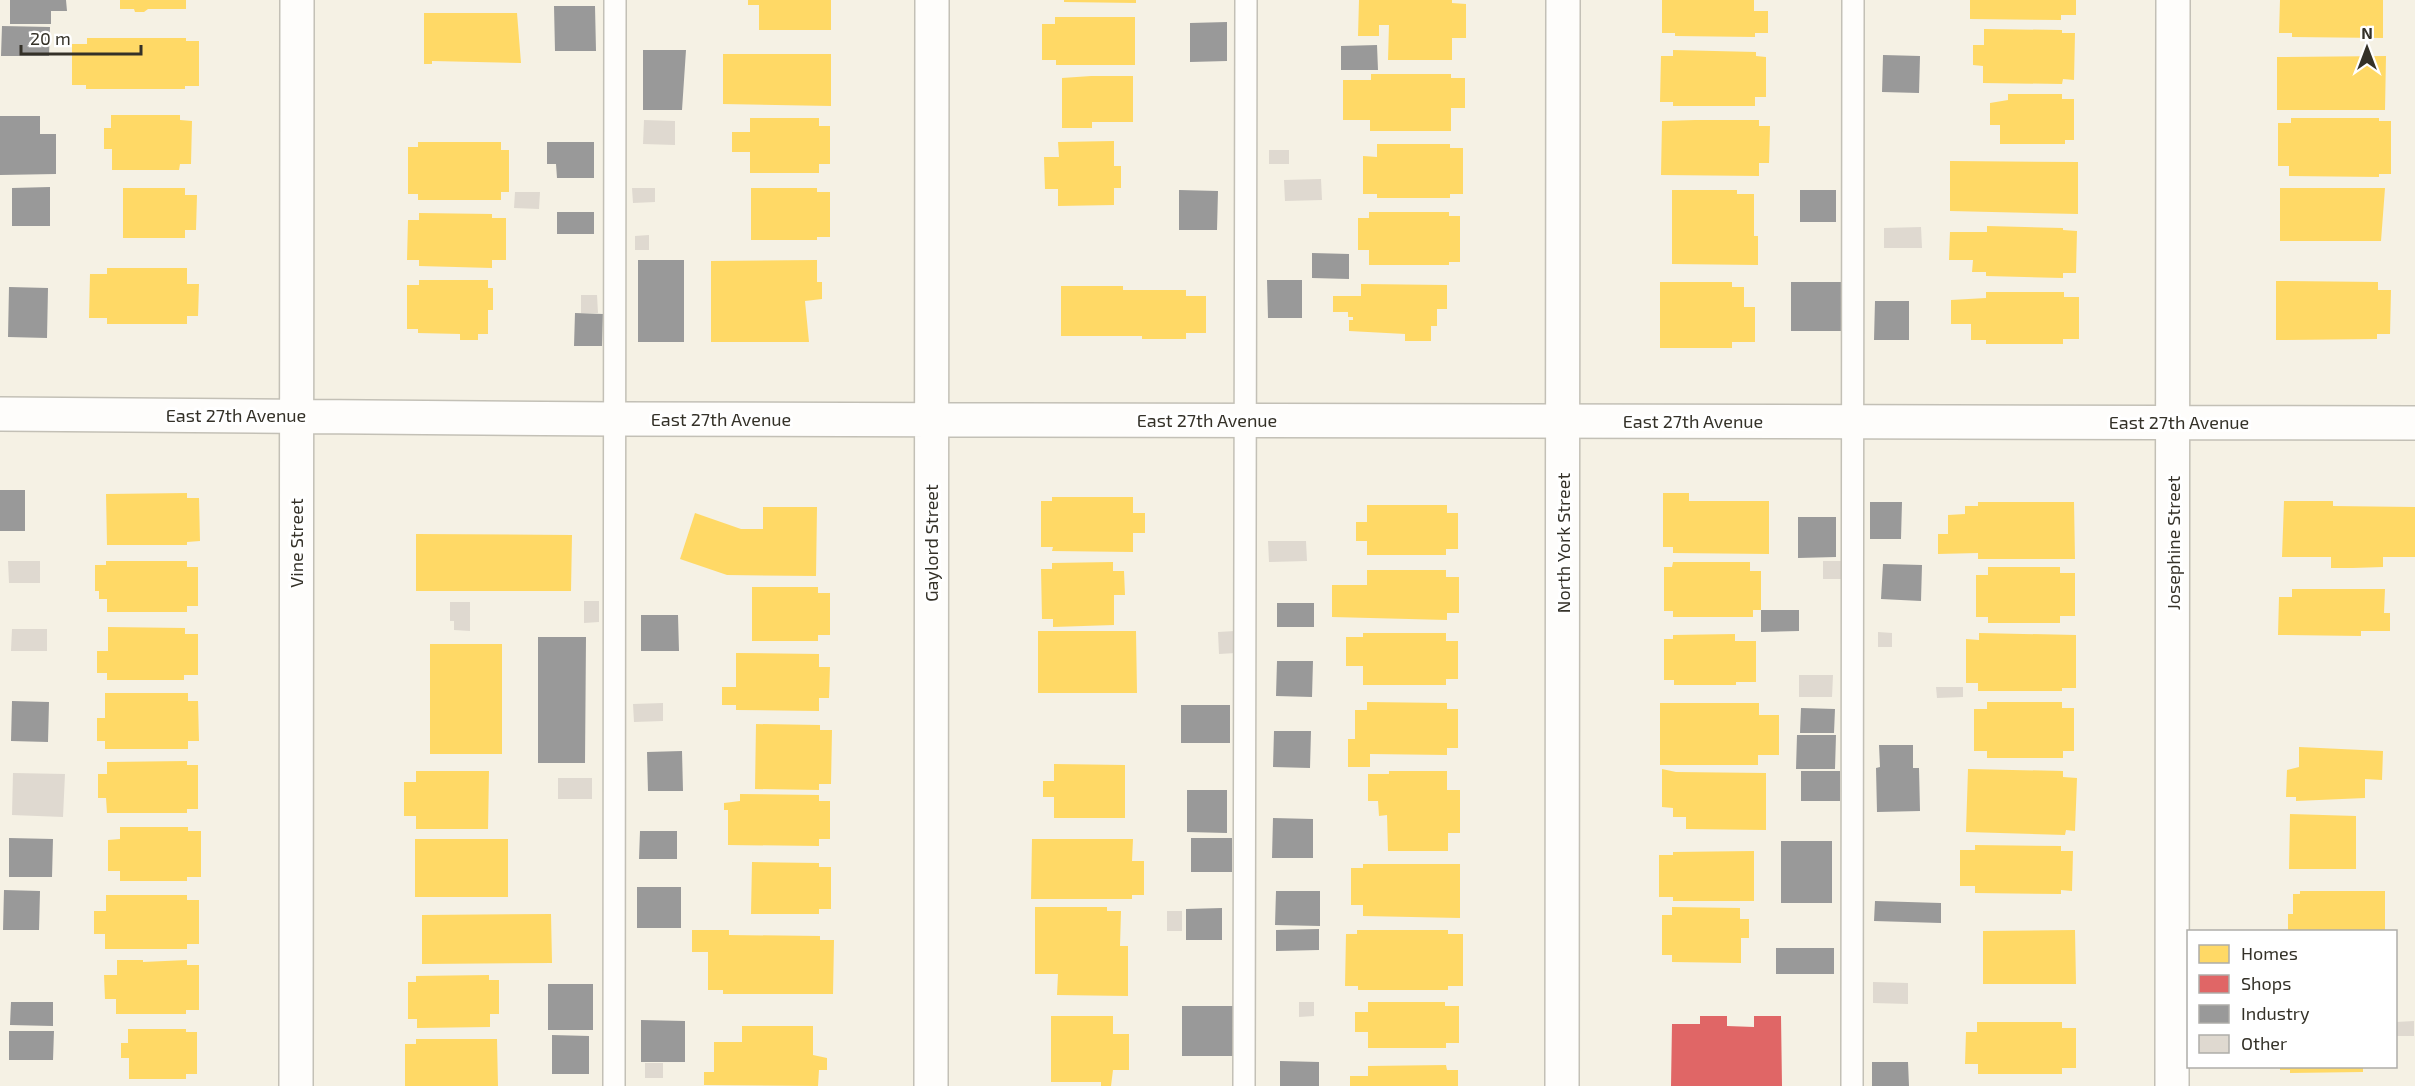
<svg xmlns="http://www.w3.org/2000/svg" width="2415" height="1086" font-family="'Exo 2',sans-serif">
  <style>
    .homes { fill: #ffd966 }
    .shops { fill: #e06666 }
    .industry { fill: #999 }
    .building { fill: #dfd9d0 }
    .lines { fill: none; stroke-linecap: round; stroke-linejoin: round }
    .lane-casing { stroke: #c3c0b6; stroke-width: 24 }
    .street-casing { stroke: #c3c0b6; stroke-width: 36 }
    .secondary-casing { stroke: #c3c0b6; stroke-width: 36 }
    .lane { stroke: #fefdfb; stroke-width: 21 }
    .street { stroke: #fefdfb; stroke-width: 33 }
    .secondary { stroke: #fefdfb; stroke-width: 33 }
    .labels { text-anchor: middle; dominant-baseline: central; stroke-width: 6; stroke-linejoin: round; paint-order: stroke }
    .street-label { font-size: 18px; fill: #343128; stroke: #fff }
  </style>
  <rect width="100%" height="100%" fill="#f5f1e4"/>
  <path class="homes" d="M120,0H186V9H148L144,12H135L134,9H120Z
    M748,0H831V30H759V5H748Z
    M1064,0H1136V3L1064,2Z
    M1359,0H1452V3L1466,4V38H1452V60H1388L1389,25H1379V36H1358Z
    M1662,0H1754V11H1768V33H1755V37L1675,36V33H1662Z
    M1970,0H2076V15H2061V20L1970,19Z
    M2280,0H2383V38L2292,37V33H2279Z
    M424,13H517L521,63L432,61V64H424Z
    M1055,17H1135V65H1056V60H1042V24H1055Z
    M1984,29L2062,30V33H2075L2074,80L2063,79L2062,84L1983,83V66L1973,65V45H1984Z
    M87,38H186V41H199V86H185V89H86V85H72V44H87Z
    M1673,50L1756,52V56L1766,57V97H1755V106H1673V102H1660L1661,56H1673Z
    M723,54H831V106L723,104Z
    M2386,56L2385,110H2277V57Z
    M1371,74H1451V78H1465V108H1451V131H1370V120H1343V80H1371Z
    M1091,76H1133V122H1092V128H1062V78Z
    M2008,94H2062V99H2074V140H2065V144H2000V125H1990V103L2008,100Z
    M111,115H180V120L192,121L191,164H180L179,170H112V149H104V128H111Z
    M750,118H819V126H830V164H819V173H750V152H732V132H750Z
    M2291,118H2379V121H2391V174H2379V177L2289,176V166H2278V123H2291Z
    M1695,120H1759V126H1770L1769,163H1759V176L1661,175L1662,121Z
    M1114,141V166H1121V188H1114V205L1058,206V189H1045L1044,157H1059L1058,142Z
    M418,142H501V150H509V192H501V200H418V194H408V147H418Z
    M1377,144H1450V148H1463V194H1450V198H1377V194H1363V156L1377,157Z
    M1950,161L2078,162V214L1950,211Z
    M123,188H185V195H197L196,230H185V238H123Z
    M751,188H817V192H830V237H817V240H751Z
    M2280,188H2385L2381,241H2280Z
    M1672,190H1737V194H1754V236H1758V265L1672,264Z
    M1369,212H1449V216H1460V262H1449V265H1369V250H1358V218H1369Z
    M419,213L492,214V218H506V260H492V268L419,266V260H407L408,220H419Z
    M1987,226L2063,228V230L2077,231L2076,273H2063V278L1986,276V272H1972L1973,260H1949L1950,232H1987Z
    M817,260V282H822V299L805,301L809,342H711V261Z
    M107,268H187V284H199L198,316H187V324H107V318H89L90,274H107Z
    M419,280H488V288H493V310H488V334H478V340H460V334L418,333V329H407V285H419Z
    M2276,281L2378,282V290H2391L2390,334H2377V339L2276,340Z
    M1660,282H1732V287H1744V307H1755V342H1732V348H1660Z
    M1361,284L1447,285V309H1437V326H1431V341H1405V334L1349,331V320H1353V317H1348V312H1333V296H1361Z
    M1061,286H1123V290H1186V296H1206V333H1186V339H1142V336H1061Z
    M1986,292H2064V297H2079V339H2063V344H1986V340H1971V324H1951V300L1986,298Z
    M187,493V498H199L200,541L187,542V545H107L106,494Z
    M1663,493H1689V501H1769V554L1673,553V547H1663Z
    M1052,497H1133V513H1145V533H1133V552L1052,551L1053,547H1041V501H1052Z
    M2284,501H2333V506L2415,507V557H2383V567L2353,568H2331V557H2282Z
    M1978,502H2074L2075,559H1978V553L1938,554V534H1948V515L1965,514V506H1978Z
    M1367,505H1447V513H1458V549H1446V555H1367V541H1356V522H1367Z
    M763,507H817L816,576L727,575L680,559L695,513L741,529H763Z
    M416,534L572,535L571,591H416Z
    M106,561H187V567H198V606H187V612H107V599H99V591H95V565H106Z
    M1113,562V571H1124L1125,595H1114V625L1053,627V619H1042L1041,569H1052V563Z
    M1673,562H1750V571H1761V610H1753V617H1673V611H1664V567H1672Z
    M1988,567H2060V573H2075V616H2060V623H1988V617H1976V575H1988Z
    M1367,570H1446V577H1459V613H1447V620L1332,617V585H1367Z
    M752,587H818V593H830V635H818V641H752Z
    M2292,589H2385L2384,613H2390V631H2361V636L2278,635L2279,597H2292Z
    M108,627L185,628V634H198V675H184V680H107V673H97V651H108Z
    M1038,631H1136L1137,693H1038Z
    M1363,633H1446V641H1458V679H1446V685H1363V666H1346V637H1363Z
    M1979,633L2076,635V688H2062V691H1978V683H1966V639L1979,640Z
    M1735,634V641H1756V682H1736V685H1674V680H1664V639H1673V635Z
    M430,644H502V754H430Z
    M736,653L819,654V667H830L829,698H819V711L736,710V705H722V687H736Z
    M105,693H188V701H198L199,741H188V749H105V741H97V718H105Z
    M1367,702L1447,703V709H1458V748H1447V755L1370,754V767H1348V739H1355V710H1367Z
    M1987,702H2062V708H2074V751H2063V758H1987V751H1974V709H1987Z
    M1660,703H1759V715H1779V755H1758V765H1660Z
    M756,724L820,725V730H832L831,784H819V790L755,789Z
    M2299,747L2383,751L2382,780L2365,779V798L2296,801V797H2286L2287,770L2299,767Z
    M187,761V765H198V809H187V813H107L106,798H98V774H107V762Z
    M1054,764L1125,765V818H1054V797H1043V781H1054Z
    M1662,769L1676,772L1766,773V830L1686,829V817H1673V808L1662,807Z
    M1968,769L2063,771V777L2077,778L2075,831L2066,830L2065,835L1966,832Z
    M416,771H489L488,829H416V816H404V782H416Z
    M1389,771H1447V790H1460V833H1448V851H1388L1387,815L1379,816L1378,801H1368V774H1389Z
    M740,794L819,795V801H830V839H819V846L728,845V810H724V803L740,801Z
    M2290,814L2356,816V869H2289Z
    M120,827H188V831H201V877H187V881H120V871H108V840L120,839Z
    M415,839H508V897H415Z
    M1032,839H1133L1132,861H1144V895H1132V899H1031Z
    M1975,845L2061,846V851H2073L2072,891L2061,890V894L1975,893V886H1960V850H1975Z
    M1754,851V901H1673V897H1659V855H1673V852Z
    M752,862L819,863V867H831V909H819V914H751Z
    M1363,864H1460V918L1363,916V905H1351V868H1363Z
    M2300,891H2385V930L2288,932V914H2293V894H2300Z
    M106,895H187V900H199V944H187V949H105V934H94V911H106Z
    M1035,907H1107V911H1121L1120,946H1128V996L1057,995L1058,974H1035Z
    M1672,907L1740,908V919H1749V938H1741V963L1672,962V955H1662V915H1672Z
    M551,914L552,963L422,964V915Z
    M692,930H729V935L820,936V940H834L833,994H723V990H708V952H692Z
    M1357,930H1448V934H1463V986H1448V990H1358V986H1345L1346,934H1357Z
    M2075,930L2076,984H1983V931Z
    M117,960H143V962L187,960V965H199V1010H186V1014H116V999H105L104,975H117Z
    M489,975V980H499V1014H490V1027L417,1028V1019H408V982H416V976Z
    M1368,1002H1445V1006H1459V1043H1446V1048H1368V1032H1355V1012H1368Z
    M1051,1016H1113V1034H1129V1070H1113L1111,1086H1101V1082H1051Z
    M1977,1022H2062V1028H2076V1068H2062V1074H1978V1064H1965L1966,1032H1977Z
    M742,1026H813V1055L827,1058V1070H819L818,1086L704,1085V1072H714V1042H742Z
    M128,1029H186V1032H197V1074H186V1079H129V1058H121V1043H128Z
    M416,1039H497L498,1086H405V1044H416Z
    M1446,1065L1447,1070H1458V1086H1350V1076H1368V1066Z
    M2280,1066H2363V1072L2290,1073V1070H2280Z"/>
  <path class="shops" d="M1700,1016H1727V1026L1754,1027V1016H1781L1782,1086H1671L1672,1024H1700Z"/>
  <path class="industry" d="M10,0H66L67,11H51V24H10Z
    M554,6H595L596,51H555Z
    M1227,22V61L1190,62V23Z
    M2,26L50,27L49,56H1Z
    M1377,45L1378,70H1341V46Z
    M643,50H686L682,110H643Z
    M1883,55L1920,56L1919,93L1882,92Z
    M0,116H40V134H56V174L0,175Z
    M547,142H594V178H557L556,164H547Z
    M50,187V226H12V188Z
    M1179,190L1218,191L1217,230H1179Z
    M1800,190H1836V222H1800Z
    M557,212H594V234H557Z
    M1312,253L1349,254V279L1312,278Z
    M638,260H684V342H638Z
    M1267,280H1302V318H1268Z
    M1791,282H1844L1843,331H1791Z
    M9,287L48,288L47,338L8,337Z
    M1875,301H1909V340H1874Z
    M575,313L603,314L602,346H574Z
    M0,490H25V531H0Z
    M1870,502H1902L1901,539H1870Z
    M1798,517H1836V557L1798,558Z
    M1883,564L1922,565L1921,601L1881,599Z
    M1277,603H1314V627H1277Z
    M1761,610H1799V631L1761,632Z
    M641,615H678L679,651H641Z
    M538,637H586L585,763H538Z
    M1277,661H1313L1312,697L1276,696Z
    M12,701L49,702L48,742L11,741Z
    M1181,705H1230V743H1181Z
    M1801,708L1835,709L1834,733H1800Z
    M1274,731H1311L1310,768L1273,767Z
    M1797,735H1836L1835,769H1796Z
    M1879,745H1913V768H1919L1920,811L1877,812L1876,768L1880,767Z
    M682,751L683,791H648L647,752Z
    M1801,771H1840V801H1801Z
    M1187,790H1227V833L1187,832Z
    M1273,818L1313,819V858H1272Z
    M640,831H677V859H639Z
    M9,838L53,839L52,877H9Z
    M1191,838H1232V872H1191Z
    M1781,841H1832V903H1781Z
    M637,887H681V928H637Z
    M4,890L40,891L39,930H3Z
    M1276,891H1320V926L1275,925Z
    M1875,901L1941,903V923L1874,921Z
    M1222,908V940H1186V909Z
    M1319,929V950L1276,951V930Z
    M1776,948H1834V974H1776Z
    M548,984H593V1030H548Z
    M11,1002H53V1026L10,1025Z
    M1182,1006H1235L1234,1056H1182Z
    M641,1020L685,1021V1062H641Z
    M9,1031H54L53,1060H9Z
    M552,1035L589,1036V1074H552Z
    M1280,1061L1319,1062V1086H1280Z
    M1872,1062H1908L1909,1086H1872Z"/>
  <path class="building" d="M644,120L675,121V145L643,144Z
    M1269,150H1289V164H1269Z
    M1321,179L1322,200L1285,201L1284,180Z
    M632,188H655V202L633,203Z
    M515,192H540L539,209L514,208Z
    M1921,227L1922,248H1884V228Z
    M649,235V250H635V236Z
    M581,295H597L598,313H581Z
    M1268,541H1306L1307,561L1269,562Z
    M8,561H40V583H9Z
    M1823,561H1841V579H1823Z
    M584,601H599V622L584,623Z
    M450,602H470V631L454,630V621H450Z
    M12,629H47V651H11Z
    M1235,631L1236,653L1219,654L1218,632Z
    M1878,632L1892,633V647H1878Z
    M1799,675H1833L1832,697H1799Z
    M1936,687H1963V697L1937,698Z
    M663,703V721L634,722L633,704Z
    M13,773L65,774L63,817L12,815Z
    M558,778H592V799H558Z
    M1167,911H1182V931H1167Z
    M1873,982L1908,983V1004L1873,1003Z
    M1299,1002H1314V1016L1299,1017Z
    M2414,1021V1036H2396V1022Z
    M645,1063H663V1078H645Z"/>
  <g class="lines">
    <g class="lane-casing">
      <path id="lane" d="M614,1086L615,0
        M1244,1086L1246,0
        M1852,1086L1853,0"/>
    </g>
    <g class="street-casing">
      <path id="street" d="M0,414L615,419L2415,423
        M296,1086L297,0
        M931,1086L932,0
        M2172,1086L2173,0"/>
    </g>
    <g class="secondary-casing">
      <path id="secondary" d="M1562,1086L1563,0"/>
    </g>
    <use href="#lane" class="lane"/>
    <use href="#street" class="street"/>
    <use href="#secondary" class="secondary"/>
  </g>
  <g class="labels">
    <g class="street-label">
      <text x="236" y="415">East 27th Avenue</text>
      <text x="721" y="419">East 27th Avenue</text>
      <text x="1207" y="420">East 27th Avenue</text>
      <text x="1693" y="421">East 27th Avenue</text>
      <text x="2179" y="422">East 27th Avenue</text>
      <text transform="translate(296 543) rotate(-90)">Vine Street</text>
      <text transform="translate(931 543) rotate(-90)">Gaylord Street</text>
      <text transform="translate(1563 543) rotate(-90)">North York Street</text>
      <text transform="translate(2173 543) rotate(-90)">Josephine Street</text>
    </g>
  </g>
  <rect x="2187" y="930" width="210" height="138" fill="#ffffff" stroke="#aeada9" stroke-width="1.5"/>
  <rect x="2199" y="945" width="30" height="18" fill="#ffd966" stroke="#aeada9" stroke-width="1.5"/>
  <text x="2241" y="960" font-size="18" fill="#343128">Homes</text>
  <rect x="2199" y="975" width="30" height="18" fill="#e06666" stroke="#aeada9" stroke-width="1.5"/>
  <text x="2241" y="990" font-size="18" fill="#343128">Shops</text>
  <rect x="2199" y="1005" width="30" height="18" fill="#999999" stroke="#aeada9" stroke-width="1.5"/>
  <text x="2241" y="1020" font-size="18" fill="#343128">Industry</text>
  <rect x="2199" y="1035" width="30" height="18" fill="#dfd9d0" stroke="#aeada9" stroke-width="1.5"/>
  <text x="2241" y="1050" font-size="18" fill="#343128">Other</text>
  <g transform="translate(2367 48)" stroke="#ffffff" stroke-width="4.5" paint-order="stroke">
  <path d="M0-4.5L10 22L0 15L-10 22Z" fill="#343128"/>
  <text y="-9" font-size="16" font-weight="bold" text-anchor="middle" fill="#343128">N</text>
  </g>
  <path d="M21 45v9h120v-9" fill="none" stroke="#343128" stroke-width="3"/>
  <text x="30" y="45" font-size="18" fill="#343128" stroke="#ffffff" stroke-width="4.5" paint-order="stroke">20 m</text>
</svg>
